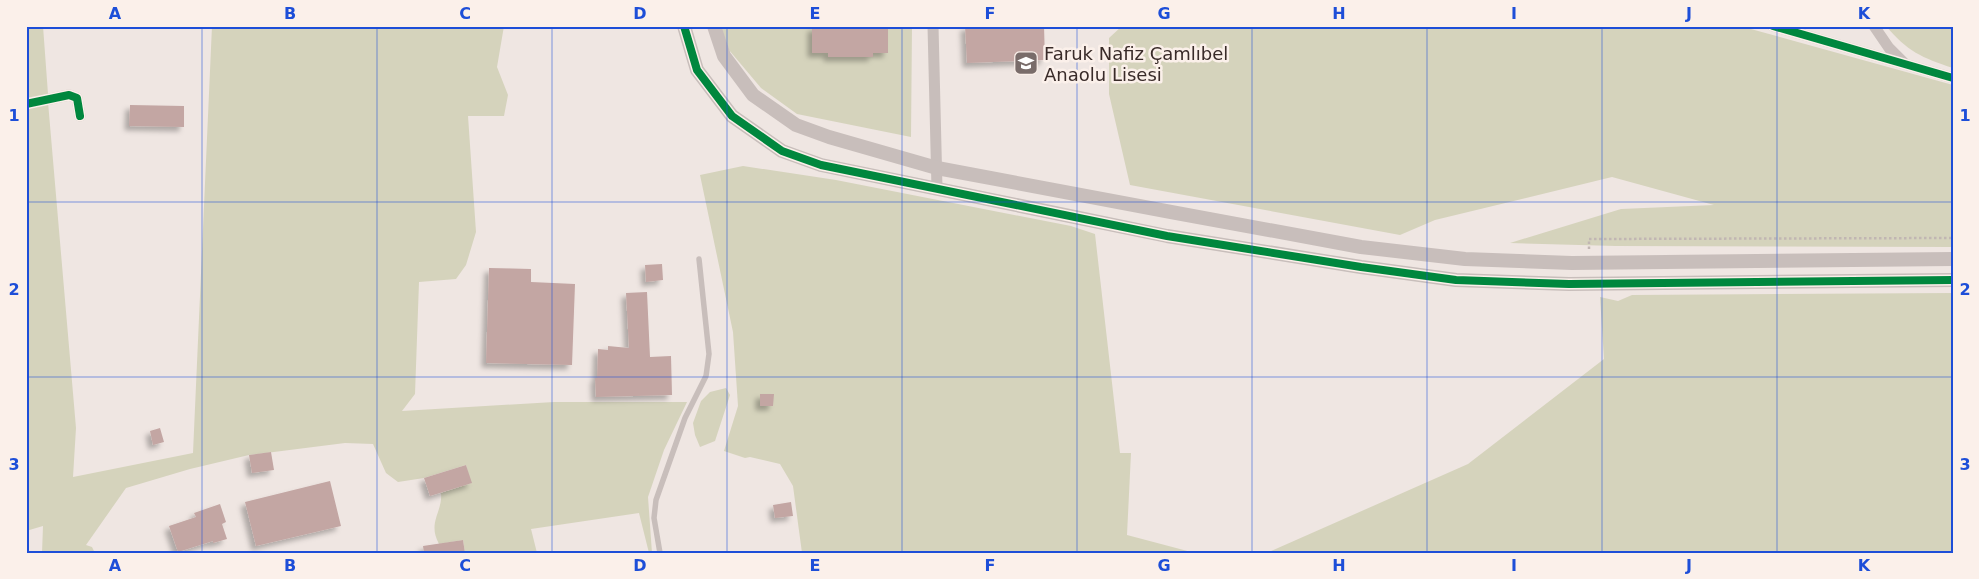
<svg xmlns="http://www.w3.org/2000/svg" width="1979" height="579" font-family="'DejaVu Sans',sans-serif">
  <style>
    .green { fill: #d5d3bc }
    .building { fill: #c3a6a3; filter: url(#shadow) }
    .lines { fill: none; stroke-linecap: round; stroke-linejoin: round }
    .path { stroke: #c1b6b3; stroke-width: 2.5; stroke-dasharray: 2.5 2.5; stroke-linecap: butt }
    .service { stroke: #c8bebb; stroke-width: 5.5 }
    .minor { stroke: #c8bebb; stroke-width: 11 }
    .tertiary { stroke: #c8bebb; stroke-width: 14 }
    .cycleway-casing { stroke: #fbf0ea; stroke-width: 11 }
    .cycleway { stroke: #00873e; stroke-width: 8 }
    .grid { fill: none; stroke: #1d4ed8; stroke-width: 1; stroke-opacity: 0.55 }
    .labels { text-anchor: middle; dominant-baseline: central; stroke-width: 5; stroke-linejoin: round; paint-order: stroke }
    .poi-label { font-size: 18px; fill: #392b29; stroke: #fbf0ea; text-anchor: start }
    .neatline { fill: none; stroke: #1d4ed8; stroke-width: 2 }
    .grid-label { font-size: 16px; text-anchor: middle; font-weight: bold; fill: #1d4ed8 }
  </style>
  <defs>
    <filter id="shadow"><feDropShadow dx="-4.5" dy="4.5" stdDeviation="2.5" flood-color="#0004"/></filter>
  </defs>
  <rect width="100%" height="100%" fill="#efe6e2"/>
  <path class="green" d="M26,26H43L48,94L26,98Z
    M212,26H504L497,67L508,95L504,116H468L476,232L466,265L456,279L419,282L415,394L402,411L554,402H687L664,450L648,497L652,553H649L639,513L531,529L537,553H465L463,540L439,544C427,522 443,512 441,493L471,483L466,465L424,478L398,482L386,473L373,444L345,443L249,455L190,469L126,488L86,545L92,547L95,553H42L43,526L26,531V109L48,102L76,428L73,477L193,453Z
    M721,26H912L911,137L797,114L761,88L729,50Z
    M1122,26H1740L1953,85V247L1616,246L1510,243L1621,209L1714,205L1612,177L1435,220L1400,235L1130,185L1109,94V38Z
    M1886,26H1953V68C1922,58 1907,51 1886,26Z
    M743,166L836,180L1071,226L1095,234L1120,453H1131L1127,535L1195,553H802L793,486L780,464L750,457L745,458L724,451L738,406L733,332L700,175Z
    M1953,293V553H1240L1269,552L1468,464L1604,359L1600,297L1618,301L1632,295Z
    M726,388L730,395L715,441L700,447L695,435L693,423L701,401L710,392Z"/>
  <path class="building" d="M824,26L888,27V53H873V57H828V53H812V27Z
    M965,26H1044L1045,60L967,63Z
    M130,105L184,106V127L129,126Z
    M662,264L663,280L646,282L645,265Z
    M489,268L531,269V282L575,284L572,365L486,363Z
    M647,292L650,357L671,356L672,395L596,397L595,378H597L598,349L608,350V346L629,348L626,293Z
    M760,394H774L773,406H760Z
    M160,428L164,442L153,445L150,431Z
    M271,452L274,470L252,473L249,455Z
    M466,465L472,483L430,496L424,478Z
    M330,481L341,526L256,546L245,502Z
    M791,502L793,516L775,518L773,505Z
    M220,504L226,522L222,524L227,539L213,543V541L178,552L169,526L196,517L194,513Z
    M463,540L465,553H424L423,546Z"/>
  <g class="lines">
    <path class="path" d="M1589,249V239L1953,238"/>
    <path class="service" d="M660,553L654,518L656,500L685,418L706,376L709,354L699,259"/>
    <path class="minor" d="M933,26L937,189
      M1773,26L1953,78
      M1874,26L1889,48L1905,64
      M26,104L69,95L77,98L80,116"/>
    <path class="tertiary" d="M684,26L697,70L732,116L782,151L821,165L1167,236L1361,267L1456,280L1569,284L1953,280
      M714,26L724,56L753,95L796,125L829,137L937,168L1171,212L1361,247L1465,259L1572,263L1953,259"/>
    <g class="cycleway-casing">
      <path id="cycleway" d="M684,26L697,70L732,116L782,151L821,165L1167,236L1361,267L1456,280L1569,284L1953,280
        M1773,26L1953,78
        M26,104L69,95L77,98L80,116"/>
    </g>
    <use href="#cycleway" class="cycleway"/>
  </g>
  <path class="grid" d="M202,26V553M377,26V553M552,26V553M727,26V553M902,26V553M1077,26V553M1252,26V553M1427,26V553M1602,26V553M1777,26V553M26,202H1953M26,377H1953"/>
  <defs>
    <g id="school-square" transform="scale(1.25)"><rect x="-9" y="-9" width="18" height="18" rx="4" fill="#796c6a" stroke="#fbf0ea"/><path d="M0-5L7-2L0 1L-7-2ZM-4 1L0 2.5L4 1V4Q0 6-4 4Z" fill="#fff"/></g>
  </defs>
  <g fill-rule="evenodd">
    <use href="#school-square" x="1026" y="63"/>
  </g>
  <g class="labels">
    <g class="poi-label">
      <text x="1044" y="53">Faruk Nafiz Çamlıbel<tspan x="1044" dy="21">Anaolu Lisesi</tspan></text>
    </g>
  </g>
  <rect width="1979" height="579" fill="none" stroke="#fbf0ea" stroke-width="55"/>
  <rect x="28" y="28" width="1924" height="524" class="neatline"/>
  <g class="grid-label">
    <text x="115" y="19">A</text>
    <text x="290" y="19">B</text>
    <text x="465" y="19">C</text>
    <text x="640" y="19">D</text>
    <text x="815" y="19">E</text>
    <text x="990" y="19">F</text>
    <text x="1164" y="19">G</text>
    <text x="1339" y="19">H</text>
    <text x="1514" y="19">I</text>
    <text x="1689" y="19">J</text>
    <text x="1864" y="19">K</text>
    <text x="14" y="121">1</text>
    <text x="1965" y="121">1</text>
    <text x="14" y="295">2</text>
    <text x="1965" y="295">2</text>
    <text x="14" y="470">3</text>
    <text x="1965" y="470">3</text>
    <text x="115" y="571">A</text>
    <text x="290" y="571">B</text>
    <text x="465" y="571">C</text>
    <text x="640" y="571">D</text>
    <text x="815" y="571">E</text>
    <text x="990" y="571">F</text>
    <text x="1164" y="571">G</text>
    <text x="1339" y="571">H</text>
    <text x="1514" y="571">I</text>
    <text x="1689" y="571">J</text>
    <text x="1864" y="571">K</text>
  </g>
</svg>
